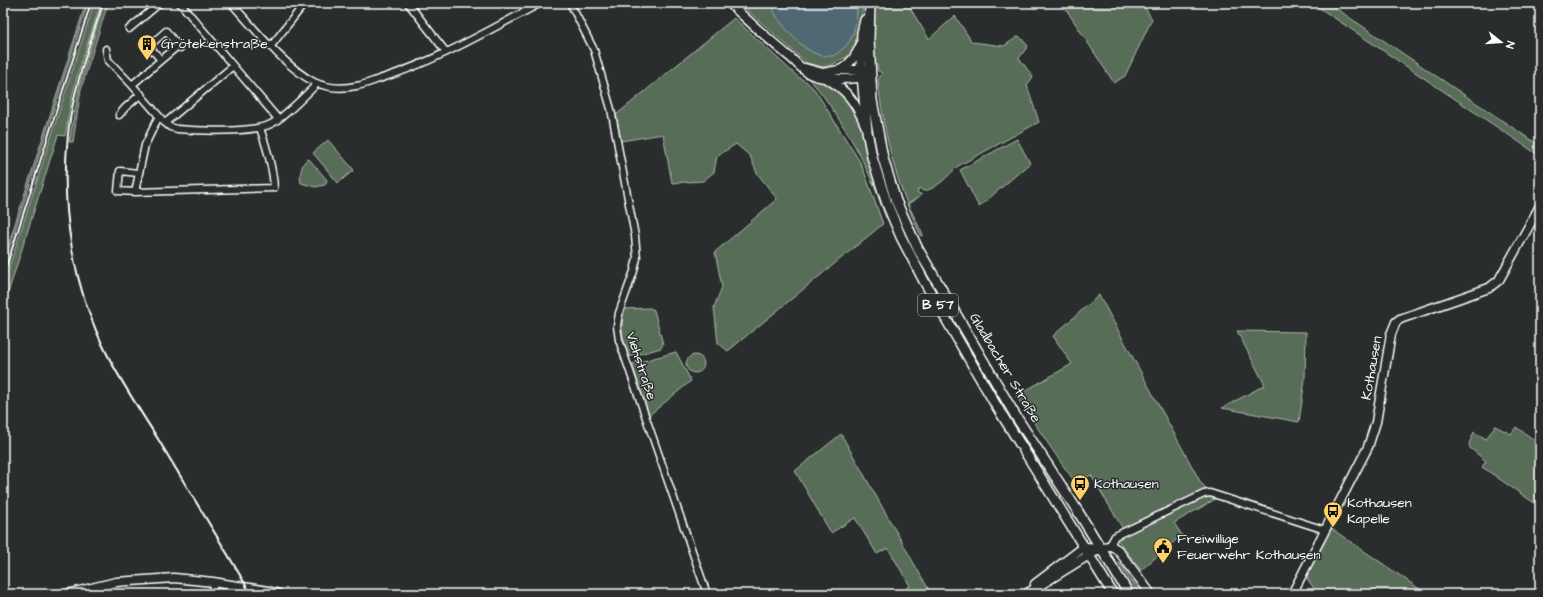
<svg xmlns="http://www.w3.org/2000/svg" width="1543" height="597" font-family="'Architects Daughter',sans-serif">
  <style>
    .green { fill: #586d58; stroke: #acb6ac }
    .water { fill: #4f6773; stroke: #95a4ab }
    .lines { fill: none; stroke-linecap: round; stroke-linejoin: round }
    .street-casing { stroke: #fff; stroke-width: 9 }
    .secondary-casing { stroke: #fff; stroke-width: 11 }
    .primary-casing { stroke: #fff; stroke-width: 12 }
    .street { stroke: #2a2d2e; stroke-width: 6 }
    .secondary { stroke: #2a2d2e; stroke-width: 8 }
    .primary { stroke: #2a2d2e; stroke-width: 9 }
    .rail { stroke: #fff; stroke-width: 2 }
    .labels { text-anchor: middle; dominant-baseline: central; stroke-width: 3; stroke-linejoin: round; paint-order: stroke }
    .shield { fill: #2a2d2e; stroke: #bfc0c0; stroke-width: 1 }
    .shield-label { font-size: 13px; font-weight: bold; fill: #fff }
    .poi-label { font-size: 14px; fill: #fff; stroke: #2a2d2e; text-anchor: start }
    .street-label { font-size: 14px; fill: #fff; stroke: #2a2d2e }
  </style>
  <rect width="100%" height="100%" fill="#2a2d2e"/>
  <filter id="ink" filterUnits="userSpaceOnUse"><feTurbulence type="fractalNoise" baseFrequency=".025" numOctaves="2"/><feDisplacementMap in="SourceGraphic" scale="8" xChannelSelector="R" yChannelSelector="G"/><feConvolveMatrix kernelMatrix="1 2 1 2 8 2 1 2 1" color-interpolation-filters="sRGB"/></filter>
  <g filter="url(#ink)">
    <path class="green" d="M86,3H88L3,268V261Z
      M94,3H101L78,73L72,97L65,136L58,135L3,309V286Z
      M104,3H108L81,89L73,142H69L80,83Z
      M739,3H776L773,10L856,18L858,3H864L855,44L849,58H844L832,65L823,67L807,63Z
      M873,3H907L929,39L955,16L972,42L1004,46L1019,36L1028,46L1019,58L1033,77L1027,85L1039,122L958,166C949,175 936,190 923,191L919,188L917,192L922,195L908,204L923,235L921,236C896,183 884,138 878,80L882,73L878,71L877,65L873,62Z
      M1062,3H1142L1152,19L1125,76L1114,83Z
      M1312,3H1328L1540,146V156Z
      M734,18L798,77L807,82L815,90L860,162L865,174L883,224L728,351L718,343L714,307L722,287L715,252L777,199L757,173L750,156L736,144L717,156L714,172L703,181L672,183L663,134L621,141L616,115Z
      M806,76C820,81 834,85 844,96C861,113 862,136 868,158C874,178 880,198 888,217L886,218C879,200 873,181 864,164C857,147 819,83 805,77Z
      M1017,139L1030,163L979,207L960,170Z
      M328,140L354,170L338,183L313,153Z
      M307,159L310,160L327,180L325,185L315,187L301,183C299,176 301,165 307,159Z
      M1099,295L1201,483L1207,489L1209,495L1219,497L1174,523L1182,535L1141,570L1113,534L1123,529L1091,475L1076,483L1064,467L1016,396L1072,364L1053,336Z
      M650,308L654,310L663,344L661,348L629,357C623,340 619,327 625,309Z
      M1237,331L1306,332L1305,379L1299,422L1222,408L1265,385Z
      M676,352L691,381L648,416L632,364Z
      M686 364a9 9 0 1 1 18 0a9 9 0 1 1-18 0Z
      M1495,426L1511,434L1516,427L1540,444V507L1482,467L1486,461L1470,448L1469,444L1474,432L1486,439Z
      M841,434L929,590L922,594H908L905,589L910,586L888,548L877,554L855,518L831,533L795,471Z
      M1329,527L1427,594H1318L1308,580L1305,572Z
      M1118,562L1122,565L1142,594H1138Z"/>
    <path class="water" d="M776,3H858C854,30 857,41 833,56C827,56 820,56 814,53C800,47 780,24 773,10Z"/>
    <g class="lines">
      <g class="street-casing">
        <path id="street" d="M180,3L278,119
          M231,3C253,27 286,68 314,82C327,88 342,89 356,86C364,85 373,81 382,78C437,61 489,30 541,3
          M408,3L446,52
          M570,3L594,50L611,109L635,236L637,258L634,271L619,313L617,326L619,340L707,594
          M129,29L160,3
          M178,46L161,60L149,46L166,31L180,48
          M271,46L305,3
          M106,49L108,60L132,85L165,123L170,127L177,129C198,131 253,133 271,124C286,116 302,98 315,86L316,83
          M132,85L161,60
          M119,115L125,108L141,94
          M159,116L145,145L135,192L274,188C273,167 267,148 260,128
          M165,123L233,66
          M135,192L118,191L120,171L138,173
          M1110,545L1115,536L1204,494L1210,493L1325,530
          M213,594V582"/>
      </g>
      <g class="secondary-casing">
        <path id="secondary" d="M729,3C750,22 770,41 791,58C797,63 803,71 810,74C823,81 856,80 870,75L865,70H839L823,73L801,67
          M840,70C851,64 856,55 861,44
          M826,79C847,89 857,105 865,125
          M1035,584L1084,547L1101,548
          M67,594L116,582L174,578L213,582L268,591L279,594
          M1026,594L1089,555L1110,545L1118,550L1151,594
          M1292,594L1368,447L1376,422L1391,334L1396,322L1400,319L1489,288L1499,280L1540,206"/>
      </g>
      <g class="primary-casing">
        <path id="primary" d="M870,3L869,39L872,100L883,158L896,201L918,249L1015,415L1077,510L1129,594
          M865,20L862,33L861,64L867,131L872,157L887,204L901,237L924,281L994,402L1113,594"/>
      </g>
      <use href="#street" class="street"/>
      <use href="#secondary" class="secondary"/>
      <use href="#primary" class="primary"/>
      <path class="rail" d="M103,3C89,46 73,89 68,134C60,210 73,288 108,356C123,385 141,412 158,439C189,491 221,542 251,594
        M3,277L91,3"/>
    </g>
  </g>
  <defs>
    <g id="building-pin" transform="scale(1)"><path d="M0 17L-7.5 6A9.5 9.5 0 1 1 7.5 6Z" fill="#ffd166" stroke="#2a2d2e"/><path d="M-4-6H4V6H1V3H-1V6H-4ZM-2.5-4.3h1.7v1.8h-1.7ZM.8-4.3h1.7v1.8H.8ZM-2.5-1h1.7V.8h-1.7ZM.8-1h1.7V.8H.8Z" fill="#111"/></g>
    <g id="bus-pin" transform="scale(1)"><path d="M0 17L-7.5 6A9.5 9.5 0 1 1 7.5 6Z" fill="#ffd166" stroke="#2a2d2e"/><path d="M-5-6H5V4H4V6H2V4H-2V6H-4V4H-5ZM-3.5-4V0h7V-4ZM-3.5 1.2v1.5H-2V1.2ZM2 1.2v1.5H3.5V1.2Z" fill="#111"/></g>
    <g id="civic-pin" transform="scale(1)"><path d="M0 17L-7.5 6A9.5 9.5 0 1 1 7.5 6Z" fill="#ffd166" stroke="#2a2d2e"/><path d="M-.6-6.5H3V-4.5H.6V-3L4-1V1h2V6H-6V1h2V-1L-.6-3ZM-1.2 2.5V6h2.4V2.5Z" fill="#111"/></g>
  </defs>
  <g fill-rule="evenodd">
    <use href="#building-pin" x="147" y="44"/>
    <use href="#bus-pin" x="1080" y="484"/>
    <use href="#bus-pin" x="1333" y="511"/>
    <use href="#civic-pin" x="1163" y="547"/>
  </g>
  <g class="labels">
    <rect class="shield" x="918" y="294" width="40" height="22" rx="3"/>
    <g class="shield-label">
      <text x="938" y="305">B 57</text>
    </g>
    <g class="poi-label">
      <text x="161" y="44">Grötekenstraße</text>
      <text x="1094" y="484">Kothausen</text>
      <text x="1347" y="503">Kothausen<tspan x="1347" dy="16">Kapelle</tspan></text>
      <text x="1177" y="539">Freiwillige<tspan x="1177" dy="16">Feuerwehr Kothausen</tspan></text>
    </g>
    <g class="street-label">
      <text transform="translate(641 366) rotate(72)">Viehstraße</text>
      <text transform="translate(1005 368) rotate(59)">Gladbacher Straße</text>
      <text transform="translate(1372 368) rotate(-80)">Kothausen</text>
    </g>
  </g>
  <rect width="1543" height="597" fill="none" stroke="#2a2d2e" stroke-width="16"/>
  <rect x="8" y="8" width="1527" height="581" fill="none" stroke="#fff" stroke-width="1.5" filter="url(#ink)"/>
  <g transform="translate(1501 42) rotate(107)" stroke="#2a2d2e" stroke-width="3" paint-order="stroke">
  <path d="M0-3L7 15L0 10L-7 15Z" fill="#ffffff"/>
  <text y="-6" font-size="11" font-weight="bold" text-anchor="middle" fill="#ffffff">N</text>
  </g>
</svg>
